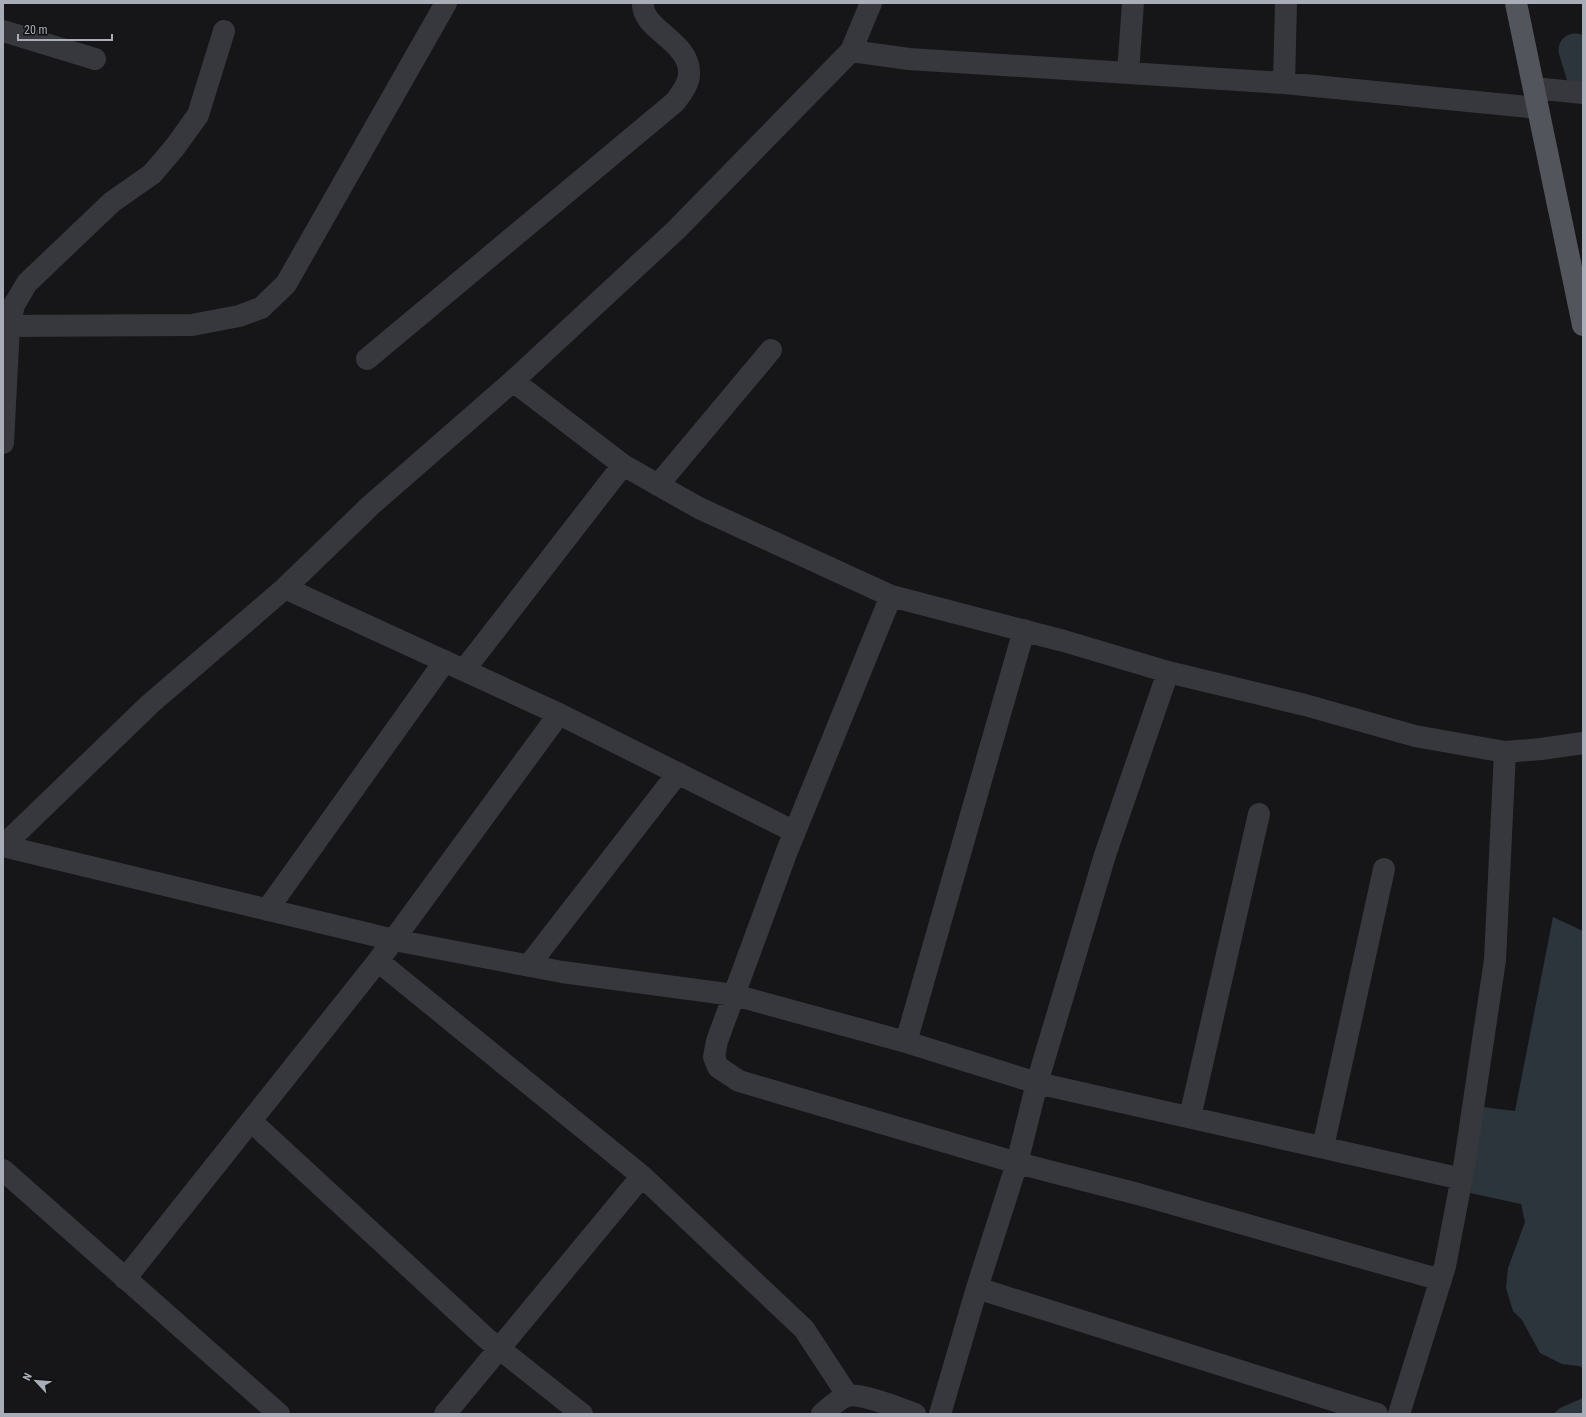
<svg xmlns="http://www.w3.org/2000/svg" width="1586" height="1417" font-family="'Roboto Condensed',sans-serif">
  <style>
    .water { fill: #2c353c }
    .lines { fill: none; stroke-linecap: round; stroke-linejoin: round }
    .canal { stroke: #2c353c; stroke-width: 33 }
    .minor { stroke: #37383d; stroke-width: 22 }
    .major { stroke: #53555c; stroke-width: 22 }
  </style>
  <rect width="100%" height="100%" fill="#161618"/>
  <path class="water" d="M1553,917L1583,931V1368L1579,1366L1562,1364L1540,1353L1522,1320L1513,1311L1506,1288L1508,1268L1525,1222L1521,1204L1470,1193L1483,1107L1515,1111Z
    M1583,1398V1414H1553L1560,1408Z"/>
  <g class="lines">
    <path class="canal" d="M1575,50L1583,76"/>
    <path class="minor" d="M3,31L95,59
      M851,51L909,59L1284,83L1538,108
      M1128,73L1133,3
      M1284,83L1286,3
      M1534,88L1583,93
      M3,326L192,325L239,316L261,308L286,284L446,3
      M367,359L675,102C681,94 690,83 689,72C689,41 641,29 643,3
      M513,381L623,465L699,508L891,596L1064,641L1168,672L1305,705L1415,736L1505,752L1541,749L1583,743
      M3,443L9,326L14,305L27,283L112,202L152,174L175,147L198,115L224,31
      M658,485L771,350
      M285,588L559,714L795,832
      M891,596L787,851L717,1041L714,1057L718,1067L739,1081L1017,1163L1138,1194L1441,1280
      M464,670L623,465
      M3,846L394,940L562,972L734,995L906,1042L1037,1083L1462,1179
      M3,846L150,704L285,588L371,505L513,381L676,230L851,51L871,3
      M267,910L445,661
      M378,961L642,1176L804,1329L848,1396
      M529,965L678,773
      M906,1042L1024,630
      M1190,1117L1259,814
      M251,1121L486,1338L582,1414
      M1323,1147L1384,869
      M3,1170L279,1414
      M125,1279L378,961L559,714
      M977,1288L1377,1414
      M445,1414L642,1176
      M822,1414C830,1407 837,1400 847,1396C860,1392 901,1409 915,1414
      M940,1414L977,1288L1017,1163L1037,1083L1105,855L1168,672
      M1399,1414L1445,1266L1465,1161L1495,960L1505,752"/>
    <path class="major" d="M1516,3L1583,325"/>
  </g>
  <rect width="1586" height="1417" fill="none" stroke="#a8adb8" stroke-width="8"/>
  <g transform="translate(36 1381) rotate(296)" stroke="#111113" stroke-width="3" paint-order="stroke">
  <path d="M0-3L7 15L0 10L-7 15Z" fill="#a8adb8"/>
  <text y="-6" font-size="11" font-weight="bold" text-anchor="middle" fill="#a8adb8">N</text>
  </g>
  <path d="M18 34v6h94v-6" fill="none" stroke="#a8adb8" stroke-width="2"/>
  <text x="24" y="34" font-size="12" fill="#a8adb8" stroke="#111113" stroke-width="3" paint-order="stroke">20 m</text>
</svg>
